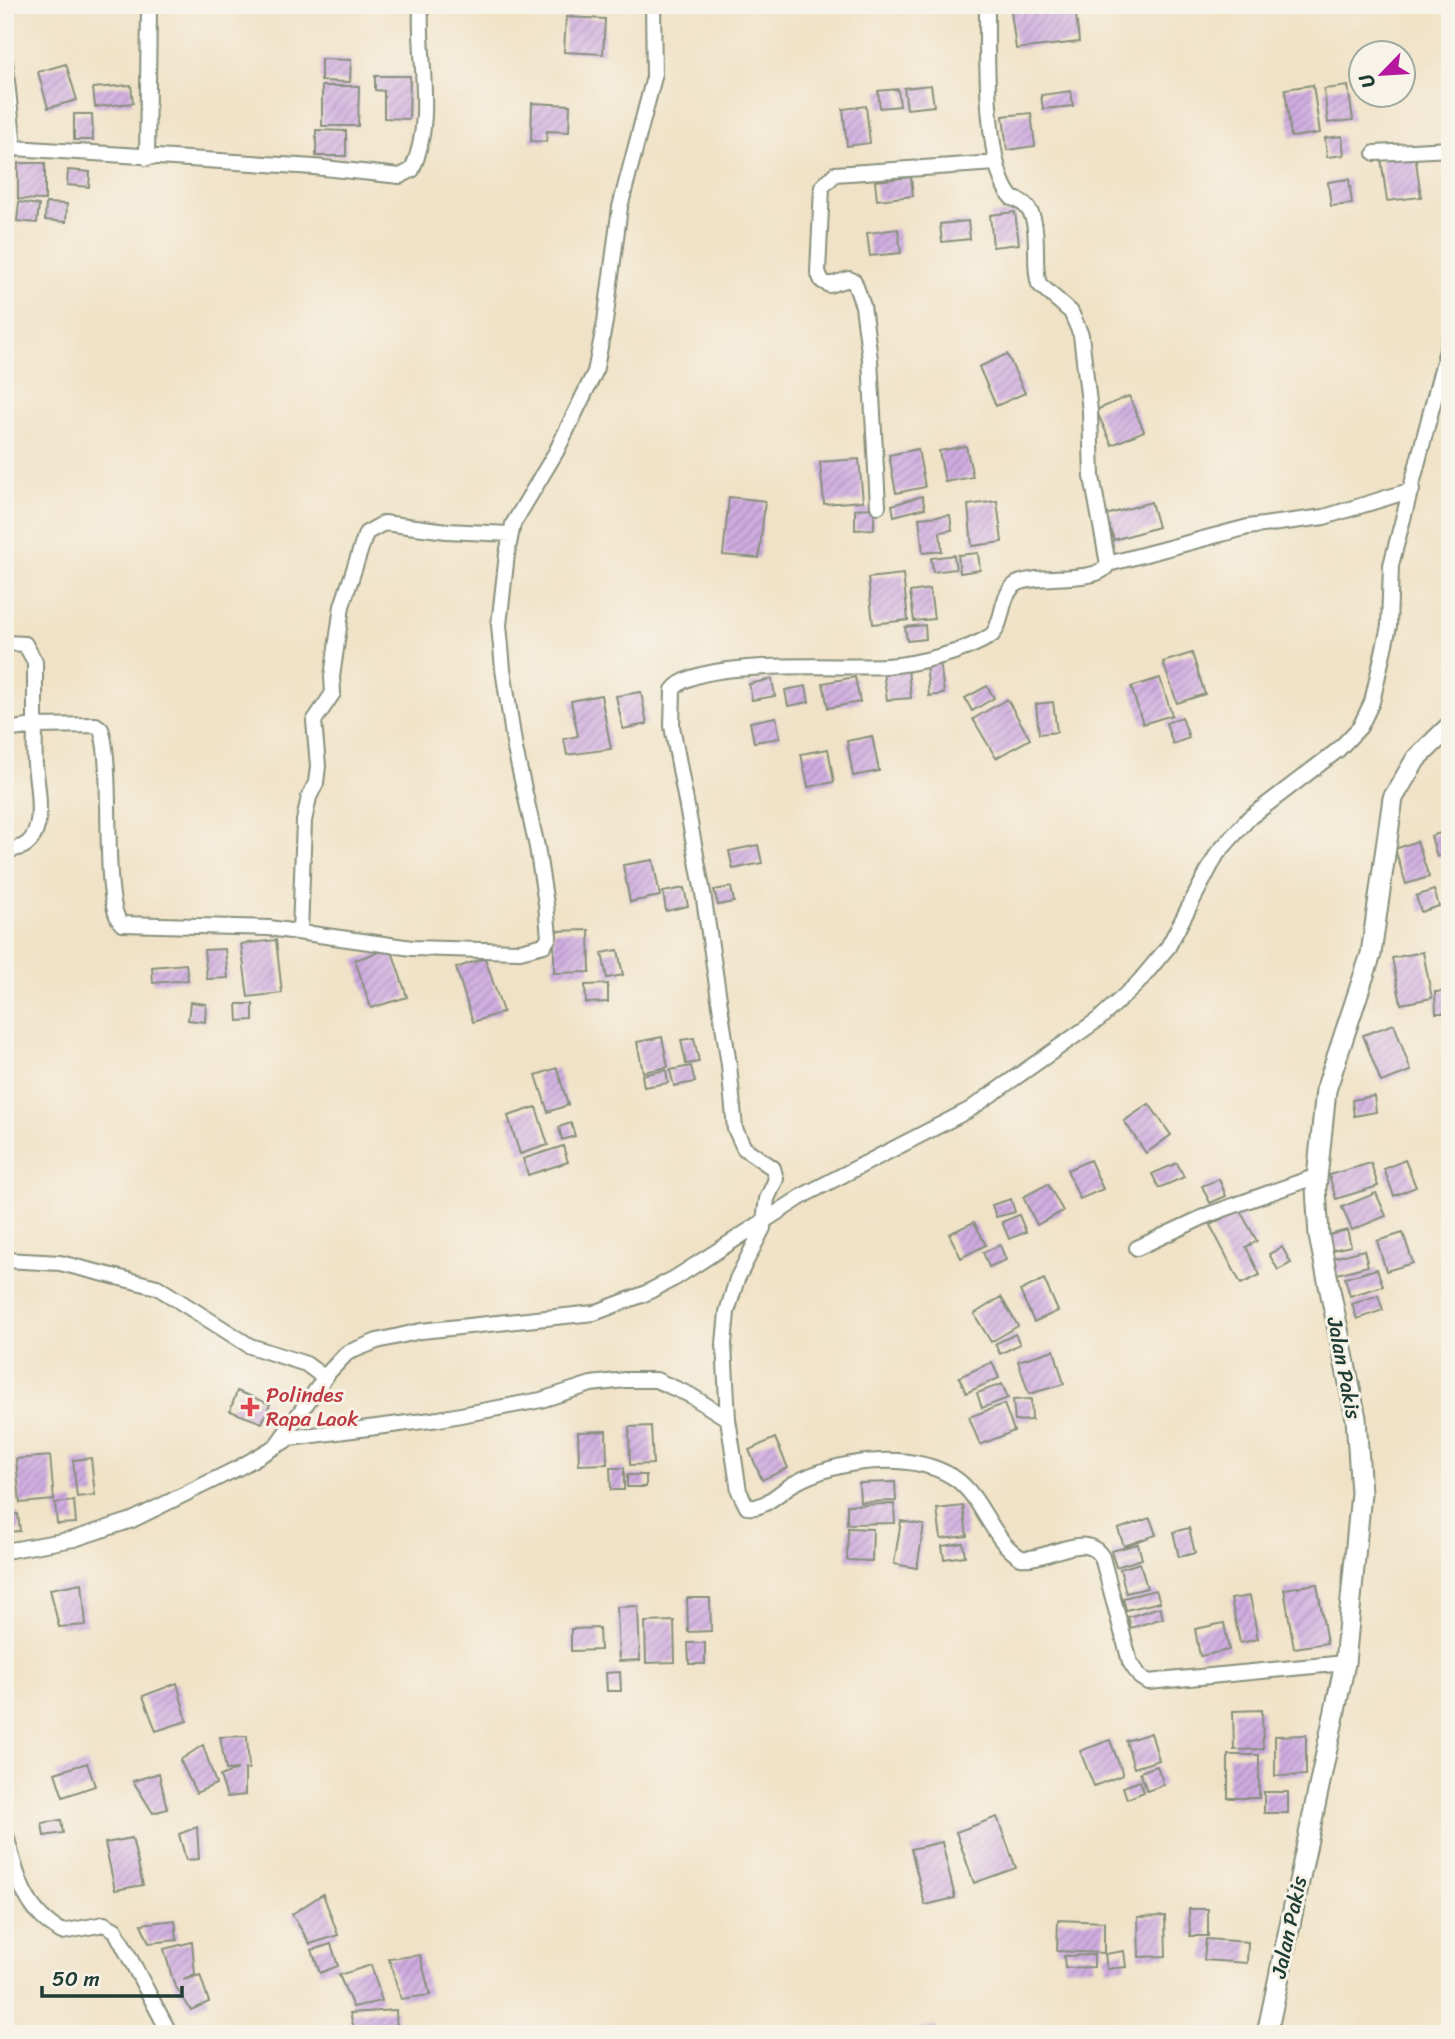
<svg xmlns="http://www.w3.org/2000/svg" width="1455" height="2039" font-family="Sriracha,sans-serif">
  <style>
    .building { fill: url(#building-hatch) }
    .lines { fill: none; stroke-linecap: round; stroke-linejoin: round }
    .minor-casing { stroke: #88907d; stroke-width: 18 }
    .tertiary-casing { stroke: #88907d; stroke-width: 23 }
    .minor { stroke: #fff; stroke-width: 14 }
    .tertiary { stroke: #fff; stroke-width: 19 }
    .health-dot { fill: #e0444e; stroke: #f7f3e8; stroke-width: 2.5 }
    .labels { text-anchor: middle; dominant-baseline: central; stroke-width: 6; stroke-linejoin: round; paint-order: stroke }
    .street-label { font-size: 21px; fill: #1f3d34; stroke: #f7f3e8 }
    .health-label { font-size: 21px; fill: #be3a42; stroke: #f7f3e8; text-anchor: start }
  </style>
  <defs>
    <pattern id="building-hatch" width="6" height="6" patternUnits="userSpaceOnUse" patternTransform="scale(1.75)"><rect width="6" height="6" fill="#d0ace1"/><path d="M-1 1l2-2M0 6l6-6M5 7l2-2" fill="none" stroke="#a88db7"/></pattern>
  </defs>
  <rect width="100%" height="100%" fill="#f7f3e8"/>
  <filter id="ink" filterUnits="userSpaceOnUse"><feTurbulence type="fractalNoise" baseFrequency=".0143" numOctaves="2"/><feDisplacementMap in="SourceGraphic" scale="14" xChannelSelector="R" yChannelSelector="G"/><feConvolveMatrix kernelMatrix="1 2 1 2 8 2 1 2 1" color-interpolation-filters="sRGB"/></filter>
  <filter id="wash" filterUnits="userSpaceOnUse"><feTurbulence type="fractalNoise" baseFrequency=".00686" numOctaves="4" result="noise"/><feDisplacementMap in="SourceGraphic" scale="28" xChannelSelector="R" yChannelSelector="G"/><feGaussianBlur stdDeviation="1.57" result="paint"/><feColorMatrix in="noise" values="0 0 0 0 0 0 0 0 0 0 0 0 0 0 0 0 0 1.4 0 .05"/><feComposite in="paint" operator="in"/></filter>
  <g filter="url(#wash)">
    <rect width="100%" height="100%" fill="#f0e2c6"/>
    <g id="blocks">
      <path class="building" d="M1075,5L1079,42L1016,49L1011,12Z
        M566,17L605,19L603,54L564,52Z
        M321,59L351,60L350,82L321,81Z
        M66,64L77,100L48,108L38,72Z
        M375,76H410L409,119L384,118V91L375,90Z
        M131,85L133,103L95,107L93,88Z
        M931,85L934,106L907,109L904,88Z
        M1313,85L1320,133L1291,137L1285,89Z
        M322,86H359L358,126H322Z
        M1348,86L1353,120L1328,123L1324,89Z
        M898,89L900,106L880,108L878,91Z
        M1071,91L1073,106L1043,109L1041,95Z
        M532,103L570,105L569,132L547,131L546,142L531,141Z
        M866,106L870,143L847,146L843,109Z
        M1031,113L1035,146L1007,150L1003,116Z
        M74,114H92L93,140H74Z
        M316,130L346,131V156H316Z
        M1342,136L1344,155L1327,157L1325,138Z
        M1415,154L1421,197L1387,201L1381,158Z
        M18,163H45V200L18,199Z
        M68,170L90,172L89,187L67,185Z
        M911,177L913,196L877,200L875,181Z
        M1349,179L1352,204L1331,206L1328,182Z
        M19,202L39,205L37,223L17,221Z
        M46,203L67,204L66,222L45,220Z
        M1015,212L1019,244L993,247L990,215Z
        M968,221L970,239L942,242L940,224Z
        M898,229L901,253L870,256L867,233Z
        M1007,354L1025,393L996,406L979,367Z
        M1129,396L1144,431L1112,445L1096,410Z
        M966,446L973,477L945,482L939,451Z
        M918,449L925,487L896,493L889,455Z
        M859,459L863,501L824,504L820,462Z
        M922,496L925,508L894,516L892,505Z
        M729,497L765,501L759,558L723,555Z
        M997,501L1002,542L972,546L968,505Z
        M1151,502L1158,527L1114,540L1106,515Z
        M874,508V529L855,530V509Z
        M950,515L952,530L940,532L942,551L923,553L919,518Z
        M978,553L980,570L960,573L958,555Z
        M954,555L956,569L933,572L931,558Z
        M903,574L908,620L873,624L868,578Z
        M930,589L934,619L914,621L910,592Z
        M925,625L926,639L907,641L905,627Z
        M1192,653L1205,694L1177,703L1163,662Z
        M940,661L944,694L929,696L926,663Z
        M908,669L911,698L887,700L883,672Z
        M855,677L860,702L828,708L823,683Z
        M1160,678L1172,715L1143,724L1131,687Z
        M772,679L775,696L752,700L749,684Z
        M806,686L809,702L788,706L785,690Z
        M987,686L994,698L972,711L965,698Z
        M641,692L647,724L623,729L616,696Z
        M601,695L611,749L567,755L564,739L578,736L571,701Z
        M1007,699L1030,739L996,758L973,719Z
        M1053,702L1057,732L1039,734L1036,704Z
        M776,717L780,738L754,742L750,722Z
        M1182,717L1189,738L1173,744L1166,723Z
        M872,736L879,771L853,776L847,741Z
        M828,749L834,782L808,787L801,754Z
        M1450,830V853L1437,857L1431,836Z
        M1417,841L1429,877L1406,884L1395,849Z
        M758,845L762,863L733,869L729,851Z
        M653,860L660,896L630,902L623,865Z
        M731,887L734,902L718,905L714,890Z
        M684,888L688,906L666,911L663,892Z
        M1434,890L1439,906L1421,912L1416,896Z
        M589,930L590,972L554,973V931Z
        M276,940L282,993L248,997L241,944Z
        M391,948L407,997L371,1008L355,960Z
        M225,949L228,978L207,979L204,950Z
        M618,950L623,975L607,978L602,953Z
        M1423,952L1432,998L1401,1004L1392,958Z
        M485,958L503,1012L473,1022L456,968Z
        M186,964L188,980L153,983L152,967Z
        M608,984V1002L586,1003L585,985Z
        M1449,991L1450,1013H1436L1435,992Z
        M190,1002L206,1004L205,1022L188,1020Z
        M237,1004H253V1020L238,1021Z
        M1394,1024L1411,1071L1381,1082L1363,1035Z
        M662,1037L668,1067L643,1072L637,1042Z
        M694,1038L699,1062L686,1064L681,1040Z
        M691,1066L695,1082L674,1086L670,1070Z
        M557,1068L568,1105L548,1112L536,1075Z
        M666,1070L668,1083L644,1087L642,1075Z
        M1374,1096L1376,1112L1354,1116L1352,1100Z
        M1149,1104L1171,1135L1146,1153L1124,1121Z
        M536,1107L548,1145L520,1154L508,1116Z
        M571,1123L575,1136L562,1140L559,1127Z
        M563,1146L568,1162L528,1175L523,1159Z
        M1090,1160L1103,1189L1080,1199L1067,1170Z
        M1405,1160L1416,1187L1394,1196L1384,1169Z
        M1177,1163L1184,1177L1159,1188L1152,1174Z
        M1371,1163L1378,1186L1336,1199L1329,1175Z
        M1219,1179L1226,1196L1210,1203L1202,1186Z
        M1048,1184L1063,1211L1037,1225L1023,1197Z
        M1376,1193L1386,1216L1352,1230L1342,1207Z
        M1011,1199L1015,1212L996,1217L992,1205Z
        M1239,1209L1257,1241L1246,1247L1260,1275L1241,1284L1210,1225Z
        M1019,1215L1026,1232L1009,1239L1002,1222Z
        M974,1222L986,1245L961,1258L949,1234Z
        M1347,1230L1351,1246L1332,1250L1329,1235Z
        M1403,1233L1413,1263L1386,1271L1377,1241Z
        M1000,1245L1006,1260L989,1267L983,1252Z
        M1282,1247L1291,1263L1278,1270L1269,1254Z
        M1364,1250L1368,1266L1333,1275L1329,1259Z
        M1377,1269L1383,1286L1350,1296L1345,1278Z
        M1044,1279L1058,1311L1034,1322L1020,1291Z
        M1378,1295L1383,1310L1357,1319L1352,1304Z
        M1001,1297L1018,1326L991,1342L974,1314Z
        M1015,1334L1020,1344L1000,1354L995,1344Z
        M1054,1350L1064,1384L1029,1394L1018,1361Z
        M992,1362L999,1378L966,1393L959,1377Z
        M1002,1384L1008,1398L982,1408L977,1393Z
        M237,1391L270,1404L262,1423L230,1411Z
        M1031,1399L1032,1420L1015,1421L1013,1400Z
        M1004,1404L1014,1431L980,1445L969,1417Z
        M651,1426L653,1464L630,1465L629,1427Z
        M606,1431L607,1464L579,1465L578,1432Z
        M775,1438L788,1468L762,1480L749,1450Z
        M50,1456L54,1500L20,1503L16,1459Z
        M91,1458L95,1495L77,1497L73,1460Z
        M610,1468H624V1490H611Z
        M627,1475H646V1487H627Z
        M895,1482L896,1501L860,1502L859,1483Z
        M74,1501L76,1523L57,1524L55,1503Z
        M894,1504L895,1523L847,1524V1505Z
        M963,1506L967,1536L941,1539L937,1509Z
        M18,1514L20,1531L5,1532V1515Z
        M1150,1518L1156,1535L1124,1546L1118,1529Z
        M901,1521L924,1525L917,1568L894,1564Z
        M848,1528L873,1529L872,1561L847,1560Z
        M1189,1528L1195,1553L1179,1557L1173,1532Z
        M963,1543L965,1556L944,1559L942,1546Z
        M1138,1544L1142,1559L1116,1567L1111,1551Z
        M1140,1563L1147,1588L1126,1593L1120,1569Z
        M82,1583L86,1625L59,1627L50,1589Z
        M1317,1584L1327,1643L1294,1648L1284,1589Z
        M1156,1590L1160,1602L1126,1610L1123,1598Z
        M1250,1596L1258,1639L1240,1643L1231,1599Z
        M687,1598H710L711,1631L688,1632Z
        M638,1606L640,1660L619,1661L617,1607Z
        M1160,1607L1163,1618L1131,1628L1128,1617Z
        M674,1621L675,1662L646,1663L645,1622Z
        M1224,1623L1229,1650L1200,1656L1195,1629Z
        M599,1628L600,1650L571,1651V1629Z
        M688,1643H705V1664H689Z
        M620,1672L621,1691H607L606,1673Z
        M177,1683L187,1721L156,1731L143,1696Z
        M1262,1710L1263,1749L1234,1750L1233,1711Z
        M1151,1733L1159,1760L1134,1768L1126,1741Z
        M1306,1735V1775L1275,1776V1736Z
        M247,1736L249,1769H245V1795L227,1797L220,1776L238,1769L226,1770L220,1737Z
        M1110,1740L1123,1775L1094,1786L1080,1751Z
        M203,1745L216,1784L196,1793L180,1760Z
        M1228,1755H1259V1798H1228Z
        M87,1763L95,1786L63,1797L55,1773Z
        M1157,1766L1164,1785L1147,1791L1140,1772Z
        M159,1773L167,1809L153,1813L133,1781Z
        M1140,1781L1144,1792L1127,1799L1123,1787Z
        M1264,1792H1288V1813H1264Z
        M997,1817L1016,1868L974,1883L956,1832Z
        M61,1820L63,1833L44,1836L42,1823Z
        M197,1827L199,1859L186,1860L179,1834Z
        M132,1838L143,1885L115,1890L105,1843Z
        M942,1842L955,1898L925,1905L911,1849Z
        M323,1894L338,1935L310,1944L292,1914Z
        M1189,1909H1208V1936H1190Z
        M1165,1916L1166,1956L1139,1957L1138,1917Z
        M175,1920L177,1940L149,1943L141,1924Z
        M1058,1920L1104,1922V1953L1057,1951Z
        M1206,1939L1248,1942L1247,1963L1204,1960Z
        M192,1942L195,1975L183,1980L200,1975L209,2002L191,2010L174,1984L164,1949Z
        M331,1944L338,1966L320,1973L312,1950Z
        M1124,1951L1126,1967L1107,1969L1105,1954Z
        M420,1955L430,1995L401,1999L389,1959Z
        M1094,1955V1967L1065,1968L1064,1956Z
        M371,1965L382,2001L353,2007L339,1975Z
        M396,2010L397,2034L355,2032L350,2013Z
        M936,2026L937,2034H904V2033Z
        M19,2028L22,2034H5V2032Z"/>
    </g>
  </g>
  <g filter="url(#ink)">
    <use href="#blocks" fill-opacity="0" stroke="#88907d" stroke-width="2"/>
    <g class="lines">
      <g class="minor-casing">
        <path id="minor" d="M5,62L14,148L5,159
          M14,148L314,167L400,176L412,170C435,119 418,59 421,5
          M1375,153L1450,149
          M147,158L149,11
          M878,506L870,359L863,306L854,281L849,279L829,285L822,281L818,272L822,187L835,174L996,163
          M1108,564L1248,527L1324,517L1412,490
          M5,643L25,644L35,662V726L96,725L101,729C115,769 100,905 122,924L269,928L412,948L520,951L544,945L549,937L546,904L537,847L515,749L503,669L499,625L507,554L513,524L556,452L595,372L605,322L620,207L654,77L653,5
          M5,730L35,726C35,739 34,752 35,765C38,793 51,853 5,849
          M300,932L304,821L309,797L316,783L318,766L314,721L333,693L332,677L342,606L366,533L384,523L447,531L510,534
          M1137,1248L1210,1214L1317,1176
          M5,1260L60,1263L157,1287L250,1346L306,1364L325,1378
          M728,1419L724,1344L727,1312L737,1279L763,1228L767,1199L776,1179L773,1168L744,1148L735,1129L729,1065L703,893L672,726L673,690C695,657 845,669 886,666C917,664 966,652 992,635C1004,622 1000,596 1015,585C1033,572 1099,585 1108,564L1092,477L1090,411L1081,335L1071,312L1039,284C1030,256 1048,208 1012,198C984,169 987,47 987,5
          M278,1443L329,1372L347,1353L377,1341L421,1331L594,1313L644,1294L675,1278L806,1194L969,1110L1099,1019L1137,984L1168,947L1217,854L1249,818L1338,750L1360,727L1372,702L1389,626L1391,565L1450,338
          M5,1551L74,1539L132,1520L240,1467L290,1438L439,1419L541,1400L591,1384L625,1380H656L690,1395L728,1419L739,1491L747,1507C764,1510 779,1492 793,1484C836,1460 909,1450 953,1477C983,1496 990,1539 1021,1558C1046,1562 1084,1529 1102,1557L1130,1662L1140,1677L1148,1682L1345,1663
          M5,1831C16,1872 22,1910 62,1932L104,1924L115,1930L170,2034"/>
      </g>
      <g class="tertiary-casing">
        <path id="tertiary" d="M1267,2034L1345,1663L1361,1493L1356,1418L1319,1236L1316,1188L1326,1090L1371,954L1393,798L1416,759L1450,726"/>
      </g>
      <use href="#minor" class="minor"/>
      <use href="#tertiary" class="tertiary"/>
    </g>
  </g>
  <path class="health-dot" d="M246.5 1396.5h7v7h7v7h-7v7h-7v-7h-7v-7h7z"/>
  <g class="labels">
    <g class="street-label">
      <text transform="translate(1344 1368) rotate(79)">Jalan Pakis</text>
      <text transform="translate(1289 1927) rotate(-78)">Jalan Pakis</text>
    </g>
    <g class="health-label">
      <text x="266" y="1395">Polindes<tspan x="266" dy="24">Rapa Laok</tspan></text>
    </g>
  </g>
  <rect width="1455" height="2039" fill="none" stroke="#f7f3e8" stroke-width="28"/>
  <g transform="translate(1382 74) rotate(245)"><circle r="33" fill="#f7f3e8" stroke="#a1aaa0" stroke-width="2"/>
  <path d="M0-5L12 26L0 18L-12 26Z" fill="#b5179e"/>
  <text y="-10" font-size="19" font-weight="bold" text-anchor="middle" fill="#1f3d34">U</text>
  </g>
  <path d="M42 1986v10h140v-10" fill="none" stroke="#1f3d34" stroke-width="3.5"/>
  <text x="52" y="1986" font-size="21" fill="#1f3d34" stroke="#f7f3e8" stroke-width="5" paint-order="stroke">50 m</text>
</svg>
